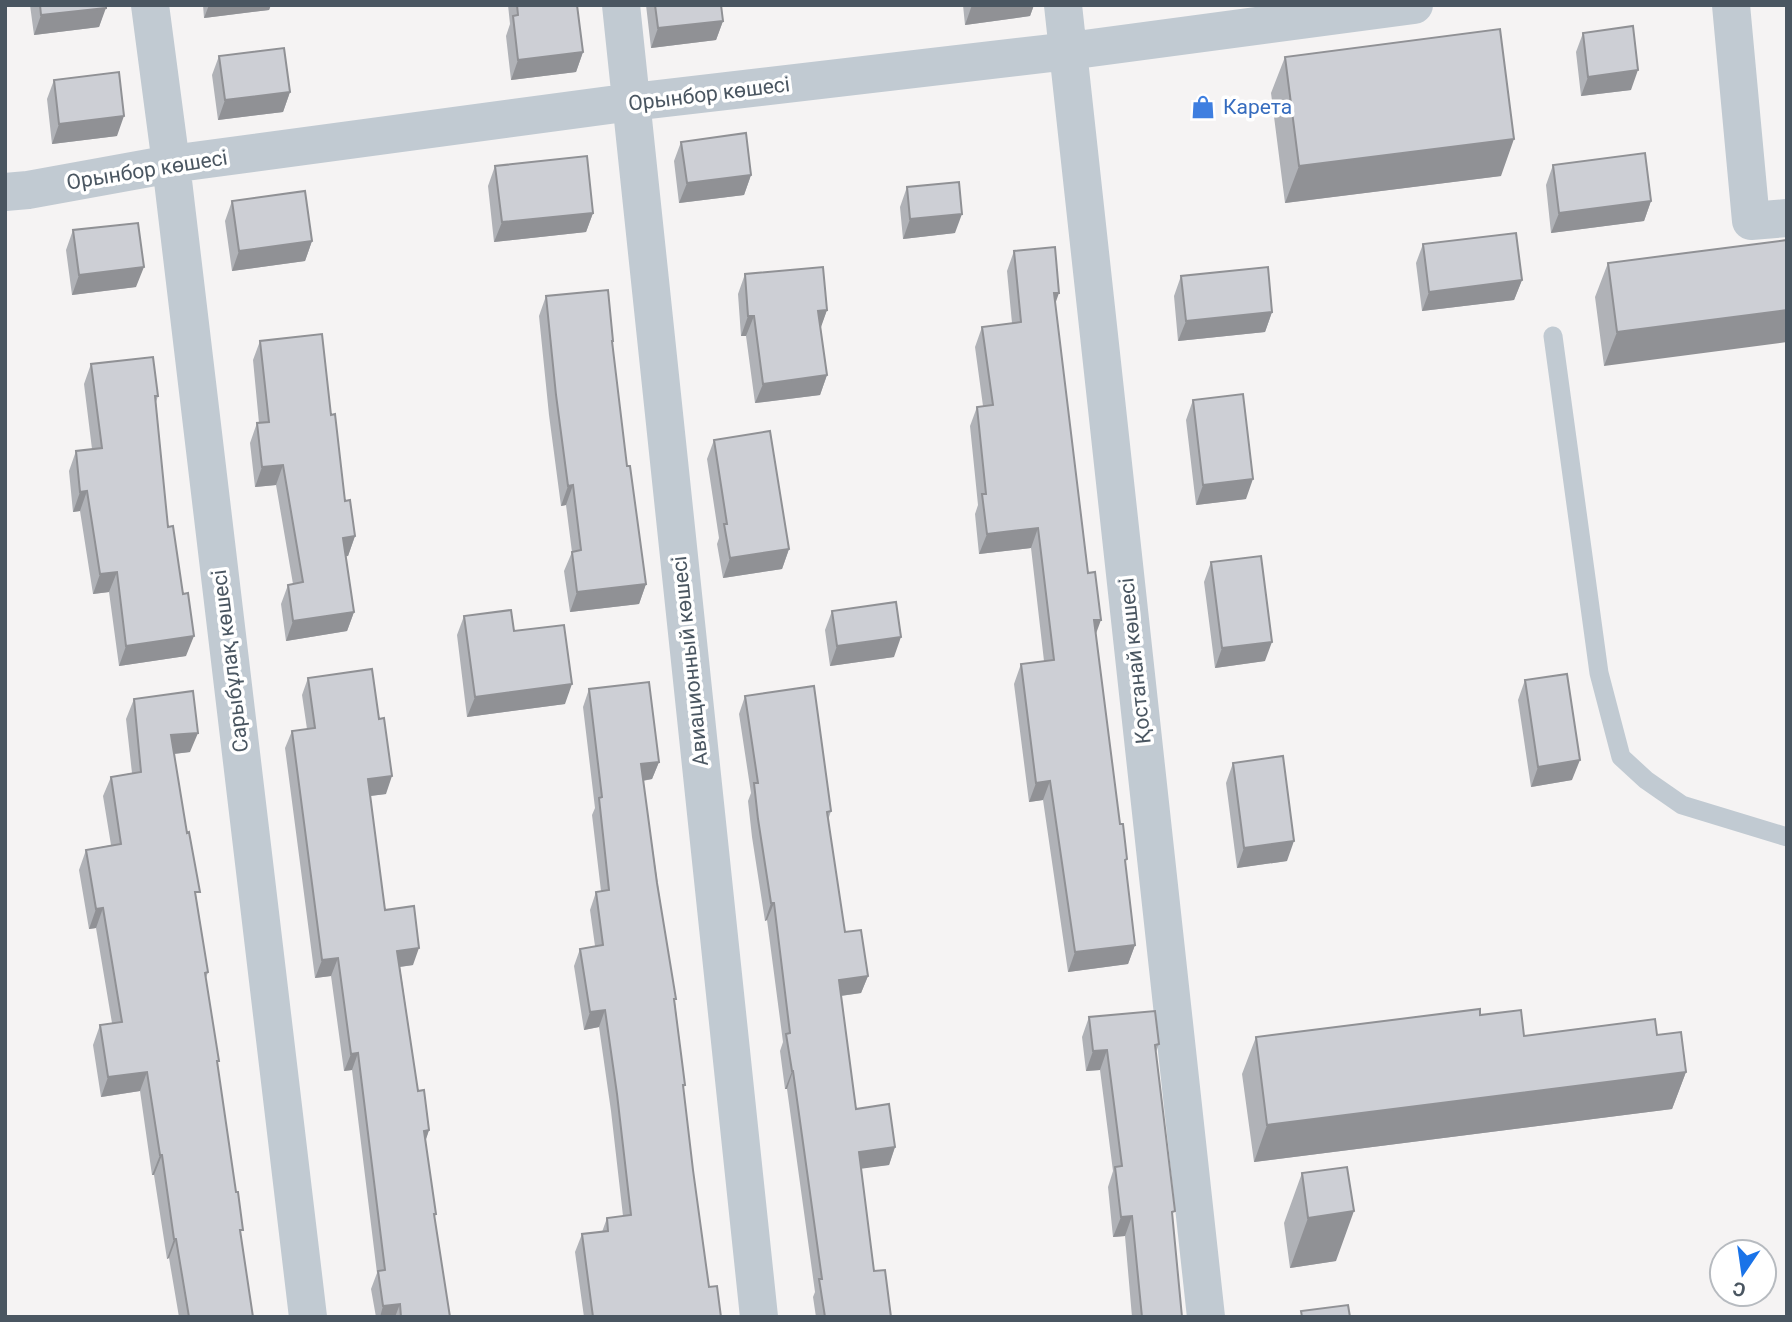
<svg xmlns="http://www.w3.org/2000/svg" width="1792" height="1322" font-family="Roboto,sans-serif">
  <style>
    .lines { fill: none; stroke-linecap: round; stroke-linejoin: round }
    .lane { stroke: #c1cad2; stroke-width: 19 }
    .street { stroke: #c1cad2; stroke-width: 38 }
    .wall { fill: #b0b2b7 }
    .shaded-wall { fill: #909195 }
    .building { fill: #cdcfd5; stroke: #909195; stroke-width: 2 }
    .labels { text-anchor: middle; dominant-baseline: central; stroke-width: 7; stroke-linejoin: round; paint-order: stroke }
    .street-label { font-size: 21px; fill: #4a5661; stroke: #fff }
    .shop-label { font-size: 21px; fill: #366cbe; stroke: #fff; text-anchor: start }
  </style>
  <rect width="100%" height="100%" fill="#f5f3f3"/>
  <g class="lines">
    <path class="lane" d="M1553,336L1599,673L1621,757L1646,780L1682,805L1787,837"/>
    <path class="street" d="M150,5L171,164L308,1317
      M621,5L759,1317
      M1063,5L1206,1317
      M1731,5L1751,221L1787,218
      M5,192L28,190L171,164L632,102L1069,51L1414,5"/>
  </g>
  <path class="wall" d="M30,5H106L99,27L34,35Z
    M203,5H271L269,10L204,18Z
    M508,5H577L583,52L576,72L511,80L506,36L510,24Z
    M646,5H721L723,21L716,40L651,48Z
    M963,5H1034L1030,16L965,25Z
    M1583,33L1631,90L1581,96L1576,52Z
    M219,56L290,92L283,112L218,120L212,75Z
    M1285,57L1501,176L1285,203L1271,93Z
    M54,80L117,136L52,144L47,99Z
    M681,142L751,175L744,195L679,203L674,161Z
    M1553,165L1651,201L1644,221L1551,233L1546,185Z
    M495,166L593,213L586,232L494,242L488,186Z
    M907,187L955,233L903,239L900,207Z
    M232,201L312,241L305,261L232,271L225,221Z
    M73,230L136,287L72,295L66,250Z
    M1787,240L1604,366L1595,297L1608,263Z
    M1423,244L1522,280L1514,300L1422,311L1416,263Z
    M1014,251L1055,304L1096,634L1135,945L1128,964L1068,972L1043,800L1029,802L1014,684L1021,664L1044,661L1031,548L979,554L975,514L978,505L970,426L977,407L983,406L975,347L982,327L1012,323L1007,271Z
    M745,274L827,310L820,328L827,375L820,395L755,403L746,336H741L738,294Z
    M1181,276L1272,312L1265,332L1178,341L1174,296Z
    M546,296L612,344L627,466L646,584L639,604L570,612L564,571L572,552L566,505L561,506L549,415L539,316Z
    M260,341L331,415L345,501L355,536L348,556H346L354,612L347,631L286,641L281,604L288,585L293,584L276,485L255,487L250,443L257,423H259L253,360Z
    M91,364L158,396L156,402L168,527L186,656L119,666L109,592L93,594L80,511L73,512L69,471L76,451L92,449L84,384Z
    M1193,400L1246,499L1196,505L1186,420Z
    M714,440L789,549L782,569L723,578L717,544L719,538L707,459Z
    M1211,562L1265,661L1215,668L1204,582Z
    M832,611L894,657L830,666L825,630Z
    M464,616L514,631L565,704L467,717L457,635Z
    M308,678L386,794L370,796L385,910L413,965L400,967L418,1091L429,1130L425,1142L436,1214L434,1219L450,1317H376L371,1289L377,1273L352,1070L344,1071L331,976L315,978L285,748L292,731L307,729L302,695Z
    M1525,680L1572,780L1531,787L1518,700Z
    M589,689L659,762L652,779L643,781L675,1003L685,1085L683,1089L693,1170L709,1287L721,1317H584L575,1252L582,1234L602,1232L607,1218L623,1216L611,1111L599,1027L584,1030L574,966L580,949L595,946L590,910L596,892L601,891L592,815L595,808L583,707Z
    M745,696L831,811L828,820L845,932L868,976L861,993L841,996L856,1109L895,1147L889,1165L861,1168L874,1271L891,1317H816L813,1297L815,1292L787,1089H785L780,1051L783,1042L767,920L765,921L752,837L748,801L751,793L739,714Z
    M134,699L190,752L174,754L208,972L206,978L241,1236L253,1317H179L169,1258L167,1259L154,1175H152L140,1091L101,1097L93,1045L100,1025L112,1023L96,928L89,929L79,870L86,850L111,845L103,796L111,777L132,773L126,719Z
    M1233,763L1287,861L1237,868L1226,783Z
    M1480,1015L1524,1036L1657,1035L1686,1072L1672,1109L1254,1162L1242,1074L1256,1037Z
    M1089,1017L1159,1044L1156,1052L1182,1317H1132L1125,1236L1113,1237L1108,1187L1113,1171L1100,1070L1086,1071L1082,1037Z
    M1302,1173L1336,1261L1290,1268L1284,1223Z"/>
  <path class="shaded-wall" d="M209,5H271L269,10L204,18Z
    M972,5H1034L1030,16L965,25Z
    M106,8L99,27L34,35L41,15Z
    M723,21L716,40L651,48L658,28Z
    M583,52L576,72L511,80L518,60Z
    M1638,70L1631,90L1581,96L1588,77Z
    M290,92L283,112L218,120L225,100Z
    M124,116L117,136L52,144L59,124Z
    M1514,139L1501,176L1285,203L1299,166Z
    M751,175L744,195L679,203L687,183Z
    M1651,201L1644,221L1551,233L1559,213Z
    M593,213L586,232L494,242L502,222Z
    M962,214L955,233L903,239L910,219Z
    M312,241L305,261L232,271L239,251Z
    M144,267L136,287L72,295L79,275Z
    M1522,280L1514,300L1422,311L1429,292Z
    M1054,293H1059L1052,313Z
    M827,310L820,330L818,311Z
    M1787,310V342L1604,366L1617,332Z
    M1272,312L1265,332L1178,341L1186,321Z
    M748,316H754L746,336H741Z
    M827,375L820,395L755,403L763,384Z
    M283,465L276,485L255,487L262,467Z
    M1253,479L1246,499L1196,505L1203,485Z
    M573,485L566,505L561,506L568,486Z
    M87,491L80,511L73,512L80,492Z
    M1038,528L1031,548L979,554L987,534Z
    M355,536L348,556L335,558L343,538Z
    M789,549L782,569L723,578L730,558Z
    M117,572L109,592L93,594L100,574Z
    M646,584L639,604L570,612L577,592Z
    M354,612L347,631L286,641L293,621Z
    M1094,620H1101L1094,639Z
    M194,636L186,656L119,666L126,646Z
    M901,637L894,657L830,666L837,646Z
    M1272,642L1265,661L1215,668L1222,648Z
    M572,684L565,704L467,717L475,697Z
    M198,733L190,752L164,755L171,735Z
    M1580,760L1572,780L1531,787L1538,767Z
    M659,762L652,779L634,782L641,764Z
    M392,776L386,794L362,797L368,779Z
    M1050,781L1043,800L1029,802L1036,783Z
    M1294,841L1287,861L1237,868L1244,848Z
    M771,903H774L767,920L765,921Z
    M103,908L96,928L89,929L96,909Z
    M1135,945L1128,964L1068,972L1075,952Z
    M419,948L413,965L391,968L397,951Z
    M338,958L331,976L315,978L322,960Z
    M868,976L861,993L832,997L839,980Z
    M605,1010L599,1027L584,1030L590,1012Z
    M1107,1050L1100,1070L1086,1071L1093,1051Z
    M358,1053L352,1070L344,1071L351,1054Z
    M792,1071H793L787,1089H785Z
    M147,1072L140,1091L101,1097L108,1077Z
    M1686,1072L1672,1109L1254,1162L1267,1125Z
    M429,1130L423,1148L424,1131Z
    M895,1147L889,1165L852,1170L859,1152Z
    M160,1155H162L154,1175H152Z
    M1354,1211L1336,1261L1290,1268L1308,1218Z
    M1132,1216L1125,1236L1113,1237L1121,1217Z
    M174,1239H176L169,1258L167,1259Z
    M400,1304L395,1317H380L383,1306Z"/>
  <path class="building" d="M40,5H106V8L41,15Z
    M517,5H577L583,52L518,60L513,16L518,15Z
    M655,5H721L723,21L658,28Z
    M1633,26L1638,70L1588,77L1583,33Z
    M1500,29L1514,139L1299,166L1285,57Z
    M284,48L290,92L225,100L219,56Z
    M119,72L124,116L59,124L54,80Z
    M746,133L751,175L687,183L681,142Z
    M1645,153L1651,201L1559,213L1553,165Z
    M587,156L593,213L502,222L495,166Z
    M959,182L962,214L910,219L907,187Z
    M305,191L312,241L239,251L232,201Z
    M138,223L144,267L79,275L73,230Z
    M1516,233L1522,280L1429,292L1423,244Z
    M1787,240V310L1617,332L1608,263Z
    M1055,247L1059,293H1054L1088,573L1095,572L1101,620H1094L1120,824H1123L1127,859L1125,860L1135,945L1075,952L1050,781L1036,783L1021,664L1054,660L1038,528L987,534L982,494H986L977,407L993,405L982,327L1021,322L1014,251Z
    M823,267L827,310L818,311L827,375L763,384L754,316H748L745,274Z
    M1268,267L1272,312L1186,321L1181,276Z
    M608,290L613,341H612L627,466H630L646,584L577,592L572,552L581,550L573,485L568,486L556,395L546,296Z
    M322,334L331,415L335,414L345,501L350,500L355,536L343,538L354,612L293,621L288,585L303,582L283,465L262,467L257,423L269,422L260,341Z
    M153,357L158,396H155L168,527L173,526L183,594L188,593L194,636L126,646L117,572L100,574L87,491L80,492L76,451L102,448L91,364Z
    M1243,394L1253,479L1203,485L1193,400Z
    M770,431L789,549L730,558L724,524H727L714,440Z
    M1261,556L1272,642L1222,648L1211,562Z
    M896,602L901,637L837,646L832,611Z
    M511,610L514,631L564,625L572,684L475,697L464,616Z
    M372,669L379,719L384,718L392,776L368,779L385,910L414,906L419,948L397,951L418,1091L424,1090L429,1130L424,1131L436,1214H434L450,1317H401L400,1304L383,1306L378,1271L385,1270L358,1053L351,1054L338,958L322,960L292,731L315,728L308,678Z
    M1567,674L1580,760L1538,767L1525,680Z
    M649,682L659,762L641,764L657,883L676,999H674L685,1085H683L693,1170L709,1287L717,1286L721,1317H593L582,1234L608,1231L607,1218L631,1215L617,1094L605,1010L590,1012L580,949L603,945L596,892L609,890L599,798L602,797L589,689Z
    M814,686L831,811L827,812L845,932L861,930L868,976L839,980L856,1109L889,1104L895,1147L859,1152L874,1271L885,1270L891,1317H825L819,1279H822L793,1071H792L786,1034L790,1033L774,903H771L758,819L754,783H758L745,696Z
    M193,691L198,733L171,735L187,833L189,832L200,892H195L208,972L205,973L219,1061H217L236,1192H238L243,1230H240L253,1317H189L176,1239H174L162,1155H160L147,1072L108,1077L100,1025L122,1022L103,908L96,909L86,850L121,844L111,777L141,772L134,699Z
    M1283,756L1294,841L1244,848L1233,763Z
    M1480,1009V1015L1521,1010L1524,1036L1655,1019L1657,1035L1681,1032L1686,1072L1267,1125L1256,1037Z
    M1155,1011L1159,1044L1155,1045L1175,1211L1172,1212L1182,1317H1142L1132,1216L1121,1217L1115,1167L1122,1166L1107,1050L1093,1051L1089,1017Z
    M1347,1167L1354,1211L1308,1218L1302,1173Z
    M1348,1305L1350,1317H1302L1301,1311Z"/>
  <defs>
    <g id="shop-bare" transform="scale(1.89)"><path d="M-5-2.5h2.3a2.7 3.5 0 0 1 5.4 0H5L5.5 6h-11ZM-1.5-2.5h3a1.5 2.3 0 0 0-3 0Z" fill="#3f7fe0" stroke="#fff" stroke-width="2.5" paint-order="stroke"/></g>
  </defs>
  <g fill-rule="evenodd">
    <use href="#shop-bare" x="1203" y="107"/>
  </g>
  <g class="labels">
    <g class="street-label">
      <text transform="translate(709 94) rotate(-7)">Орынбор көшесі</text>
      <text transform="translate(147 170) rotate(-9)">Орынбор көшесі</text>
      <text transform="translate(230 661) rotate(-97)">Сарыбұлақ көшесі</text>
      <text transform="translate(690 661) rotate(-96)">Авиационный көшесі</text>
      <text transform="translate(1135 661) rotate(-96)">Қостанай көшесі</text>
    </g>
    <g class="shop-label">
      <text x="1223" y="107">Карета</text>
    </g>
  </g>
  <rect width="1792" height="1322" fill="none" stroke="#4a5661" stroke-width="14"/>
  <g transform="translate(1743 1273) rotate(193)"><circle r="33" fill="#ffffff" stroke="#b7bbc0" stroke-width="2"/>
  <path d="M0-5L12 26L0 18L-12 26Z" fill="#1a73e8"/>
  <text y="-10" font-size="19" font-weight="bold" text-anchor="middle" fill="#4a5661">С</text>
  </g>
</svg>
